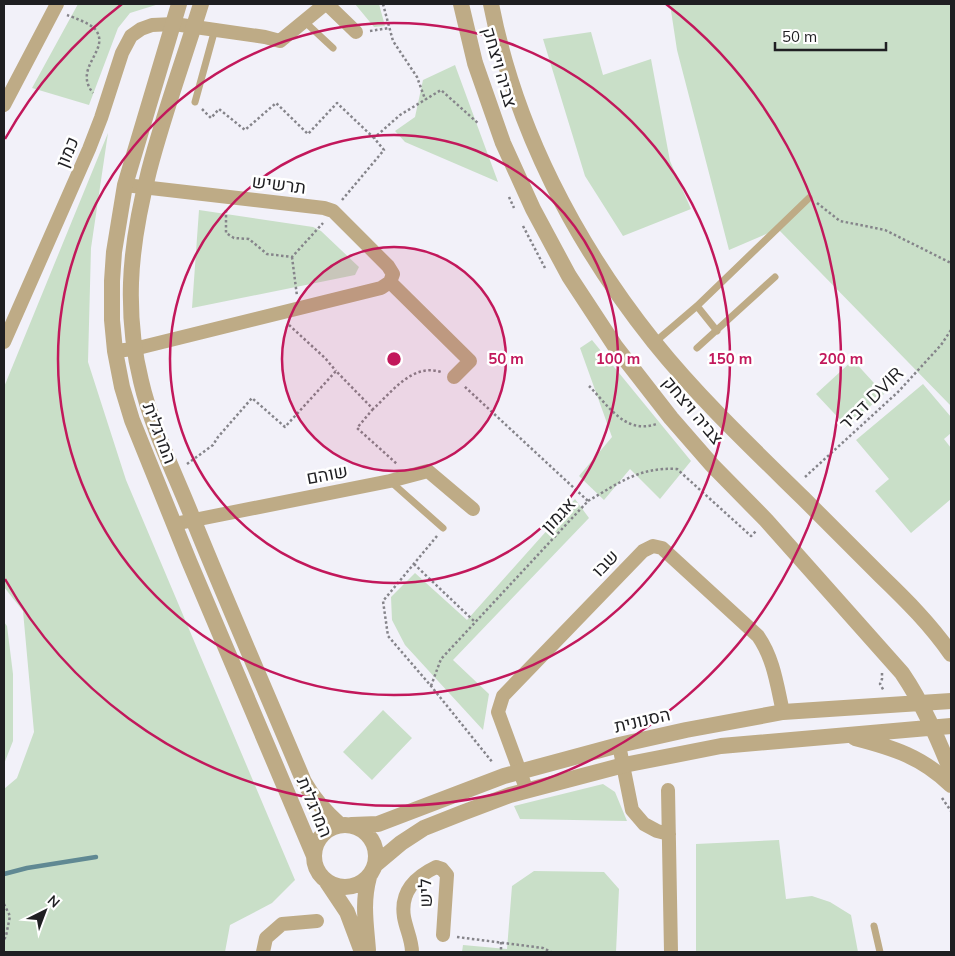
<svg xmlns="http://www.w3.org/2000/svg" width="955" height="956" font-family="Mulish,Heebo,sans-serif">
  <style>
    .green { fill: #c9dfc8 }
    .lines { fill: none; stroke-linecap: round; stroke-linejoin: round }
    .stream { stroke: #608993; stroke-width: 4.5 }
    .path { stroke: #85848a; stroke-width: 2.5; stroke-dasharray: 2.5 2.5; stroke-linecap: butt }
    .service { stroke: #beab86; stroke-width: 7 }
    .minor { stroke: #beab86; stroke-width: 14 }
    .tertiary { stroke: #beab86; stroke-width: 16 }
    .ring { fill: none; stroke: #c2185b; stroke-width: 2.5 }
    .labels { text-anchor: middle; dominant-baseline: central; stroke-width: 5; stroke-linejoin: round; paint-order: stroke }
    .street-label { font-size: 18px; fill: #1f1f22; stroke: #fff }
    .centre { fill: #c2185b; stroke: #fff; stroke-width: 2.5 }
    .ring-label { font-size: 15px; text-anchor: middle; font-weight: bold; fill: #c2185b; stroke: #fff; stroke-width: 5; stroke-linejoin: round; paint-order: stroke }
  </style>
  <rect width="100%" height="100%" fill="#f2f1f9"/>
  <path class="green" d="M78,4H159L130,13L118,28L89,105L32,88Z
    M355,4H379L385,26L374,27Z
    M670,4H951V406L778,229L729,250L677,50Z
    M591,32L603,75L651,59L670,161L691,209L623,236L585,176L543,39Z
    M455,65L498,182L405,142L395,131L415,117L423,80Z
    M108,133L91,248L88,362L126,480L295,880L272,903L230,925L225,952H4V789L17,778L34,732L23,611L4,587V387Z
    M199,210L313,227L321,231L359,267L355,275L192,308Z
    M592,340L691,461L660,499L630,469L604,500L579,476L612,437L580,348Z
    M853,360L884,394L847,427L816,394Z
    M923,384L951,417V433L944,439L951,448V499L911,533L875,491L889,479L856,440Z
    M575,499L589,518L453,660L489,694L483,730L405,645L392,620L391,597L415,573L467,620Z
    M4,622L7,626L13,674V741L4,764Z
    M383,710L412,738L372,780L343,752Z
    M603,784L615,792L627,821L520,819L514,806Z
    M779,840L786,899L812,896L830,902L851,915L858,952H696V844Z
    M534,871L604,872L619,889L616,952H462L463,945L507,949L512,886Z"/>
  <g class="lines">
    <path class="stream" d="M4,874L27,868L96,857"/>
    <path class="path" d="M383,4L393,41L417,77L425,99
      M67,15C75,18 89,23 95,29C112,50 72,67 93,93
      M370,31L389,28
      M202,109L211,118L219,109L245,130L276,103L308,134L337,103L374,138
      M509,197L514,208
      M342,200L384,150L374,138L400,115L441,90L479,124
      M817,203L840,221L885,230L951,263
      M226,210V233L234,238L249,239L267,254L292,257L323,223
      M523,226L545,268
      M292,257L297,296
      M289,325L325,358L336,371
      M589,386C608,405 625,435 656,424
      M373,409L357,428L397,464
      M187,464L213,445L218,437L252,398L285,427L336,371L373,409C392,392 412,363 441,372
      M805,477L898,392L941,345L951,330
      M588,501C619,483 639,467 677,469L751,536L756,531
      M437,536L383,601L388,636L431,686L493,763
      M414,564L475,622
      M882,673V679L880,684L884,691
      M431,686L441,659L588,501L464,386
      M942,798L951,811
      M4,904L10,916L6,936L4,940
      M457,937L543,948L551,952
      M501,942V952"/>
    <path class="service" d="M304,21L333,48
      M195,102L215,29
      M697,306L717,331
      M655,342L697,306L809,198
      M697,348L775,277
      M390,481L443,528
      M874,926L880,952"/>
    <path class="minor" d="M327,4L356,32
      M4,105L57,4
      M390,282L470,361L454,377
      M4,342L89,149L101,118L122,53L131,36L141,29L152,25L174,24L265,37L280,41L325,4
      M115,351L134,349L381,288L390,282L393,274L388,266L333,211L324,208L125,185
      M174,524L390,481L428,471L473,509
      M619,745L632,810L644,824L657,831L669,834
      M668,790L671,952
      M527,791L498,712L503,696L643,551L653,546L662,548L758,636C774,659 777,686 783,712
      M263,952L266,938L282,924L317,921
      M412,952C412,940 406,929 404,917C400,892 415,877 436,867L442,869L447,875L443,935"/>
    <path class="tertiary" d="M179,4L125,185L114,252L112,281V320L115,351L122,387L132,420L189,561L314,856
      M201,4C174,91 134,191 131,283C130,316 133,349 141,381C152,429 177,478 195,524C230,610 268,696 304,782C314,800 325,812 340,825
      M461,4L475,63L503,143L533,209L569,276L615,346L671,418L712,465L766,520L902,673C923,704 937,737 951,771
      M491,4C515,128 575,243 654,342C699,398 752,448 803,498C829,524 855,550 881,576C906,600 931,625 951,654
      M855,738C894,748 922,757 951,785
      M314 856a31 31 0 1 1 62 0a31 31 0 1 1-62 0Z
      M352,825L378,824L504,776L619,745L686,730L783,712L951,701
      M376,864L401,843L424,828L462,813L510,795L624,765L721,746L951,726
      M327,882L347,912L362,952
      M368,950C366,924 362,903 369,877"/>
  </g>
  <circle cx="394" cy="359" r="112" fill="#c2185b" fill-opacity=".12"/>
  <g class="ring">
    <circle cx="394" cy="359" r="112"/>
    <circle cx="394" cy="359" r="224"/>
    <circle cx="394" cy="359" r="336"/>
    <path d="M5 139A447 447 0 0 1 122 4M666 4A447 447 0 1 1 5 579"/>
  </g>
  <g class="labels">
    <g class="street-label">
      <text transform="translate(500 67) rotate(74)">צביה ויצחק</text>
      <text transform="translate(67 152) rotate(-67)">כמון</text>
      <text transform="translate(279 184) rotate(7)">תרשיש</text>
      <text transform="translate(871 398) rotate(-44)">דביר DVIR</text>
      <text transform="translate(693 410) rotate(50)">צביה ויצחק</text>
      <text transform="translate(160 433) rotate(69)">המרגלית</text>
      <text transform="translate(327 474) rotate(-11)">שוהם</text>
      <text transform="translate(558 515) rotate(-47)">אגמון</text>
      <text transform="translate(605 563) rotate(-46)">שבו</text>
      <text transform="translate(642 720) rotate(-13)">הסנונית</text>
      <text transform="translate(315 807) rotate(67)">המרגלית</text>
      <text transform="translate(425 893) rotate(-92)">ליש</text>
    </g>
  </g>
  <circle cx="394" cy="359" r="8" class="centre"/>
  <g class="ring-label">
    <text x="506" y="364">50 m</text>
    <text x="618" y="364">100 m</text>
    <text x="730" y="364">150 m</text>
    <text x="841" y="364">200 m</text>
  </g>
  <rect width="955" height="956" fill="none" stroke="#1f1f22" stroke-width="10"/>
  <g transform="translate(45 911) rotate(42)" stroke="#ffffff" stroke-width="4" paint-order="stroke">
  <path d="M0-4L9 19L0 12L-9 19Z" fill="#1f1f22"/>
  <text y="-8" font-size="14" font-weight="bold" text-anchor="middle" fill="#1f1f22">N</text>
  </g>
  <path d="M775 42v8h111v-8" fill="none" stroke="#1f1f22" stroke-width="2.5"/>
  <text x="782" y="42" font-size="15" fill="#1f1f22" stroke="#ffffff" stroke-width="4" paint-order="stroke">50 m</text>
</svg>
